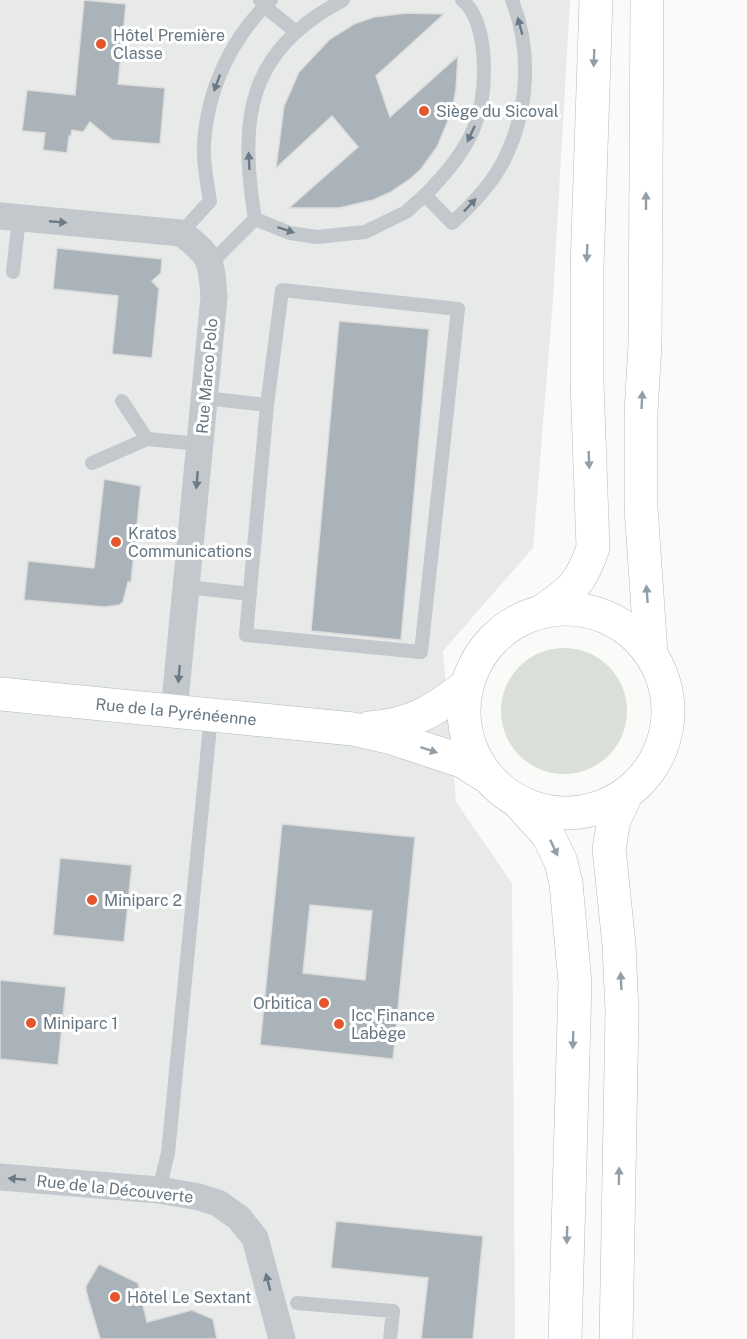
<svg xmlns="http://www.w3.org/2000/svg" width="747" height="1339" font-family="'Public Sans',sans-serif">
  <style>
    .built { fill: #e8e9e9 }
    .green { fill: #dadfd7 }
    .building { fill: #aab3b9; stroke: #dcdcda; stroke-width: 1.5; fill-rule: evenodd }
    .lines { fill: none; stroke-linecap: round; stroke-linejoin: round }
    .secondary-casing { stroke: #b3babf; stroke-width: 34 }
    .primary-casing { stroke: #b5babe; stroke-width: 34 }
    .highway-casing { stroke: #b4b9bd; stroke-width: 34 }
    .lane { stroke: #c3c8cc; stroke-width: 14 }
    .street { stroke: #c3c8cc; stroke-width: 27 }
    .secondary { stroke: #fff; stroke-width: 33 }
    .primary { stroke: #fff; stroke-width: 33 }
    .highway { stroke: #fff; stroke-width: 33 }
    .oneway { fill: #6a7a87 }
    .oneway2 { fill: #939fa8 }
    .poi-dot { fill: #e4572e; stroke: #fff; stroke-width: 2 }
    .labels { text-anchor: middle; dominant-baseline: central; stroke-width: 6; stroke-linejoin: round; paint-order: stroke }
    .poi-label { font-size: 16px; fill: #657683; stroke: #fff; text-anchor: start }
    .street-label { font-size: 16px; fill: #657683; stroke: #fff }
  </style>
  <rect width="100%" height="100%" fill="#fafaf8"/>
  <path class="built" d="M0,0H570L553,299L533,548L443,651L456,802L512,883L515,1339H0Z"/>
  <path class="green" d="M501 711a63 63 0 1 1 126 0a63 63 0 1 1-126 0Z"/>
  <path class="building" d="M84,0L126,4L118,84L165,88L160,144L112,140L90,122L83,132L72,130L71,136H69L67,153L43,150L45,133L22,131L27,90L75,95Z
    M406,13L444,14L376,76L390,117L458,56L456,89L452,111L437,147L421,169L410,179L389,193L373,200L339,208H289L358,147L332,116L276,168L284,106L299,72L330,39L354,24L374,17Z
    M57,248L162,259L161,273L152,281L159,289L152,358L112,354L118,296L53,289Z
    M339,321L429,329L401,640L311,631Z
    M104,479L141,486L131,582H128L123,602L119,605L105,607L24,600L28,561L94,568Z
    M282,824L415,837L393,1059L260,1045ZM310,905L372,911L365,980L303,973Z
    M60,858L132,865L124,942L53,935Z
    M0,980L66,987L58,1065L0,1059Z
    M336,1221L483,1236L473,1339H421L428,1278L331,1268Z
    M99,1264L138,1283L147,1322L192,1310L213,1319L217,1339H100L86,1291V1286Z"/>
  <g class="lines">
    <g class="secondary-casing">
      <g id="secondary">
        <path id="s1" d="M0,694L353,729L392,738L462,761L486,776"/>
        <path d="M369,728C412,725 434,711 467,685"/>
      </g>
    </g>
    <g class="primary-casing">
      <path id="primary" d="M647,0L645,344L641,412V508L651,653
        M464 711a102 102 0 1 1 204 0a102 102 0 1 1-204 0Z
        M542,611C572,591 581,583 593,548L587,381V268L596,0"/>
    </g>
    <g class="highway-casing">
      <path id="highway" d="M518,802L548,835L561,862L566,883L575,983L565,1339
        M616,1339L622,1012L619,945L609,849L614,820L626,795"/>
    </g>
    <path class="lane" d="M260,0L264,6L295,31
      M425,195C470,150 489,115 483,50C481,33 476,11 462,0
      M255,219C239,118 246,52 343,0
      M181,233L210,201C207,183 203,163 204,145C207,90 231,38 271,0
      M211,263L255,219L290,233L317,237L365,232L406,212L425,195L452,223C472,205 492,184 504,160C529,110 532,51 512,0
      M13,272L19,218
      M205,398L267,405L282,290L458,309L421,652L246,635L267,405
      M122,401L147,439
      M92,463L147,439L200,444
      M187,587L250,594
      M159,1190L168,1153L211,716
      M297,1303L393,1311L390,1339"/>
    <path class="street" d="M0,216L181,233C212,256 211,260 214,297L174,712
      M0,1177L159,1190L199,1197L218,1203L239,1218L255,1238L282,1339"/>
    <use href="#secondary" class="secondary"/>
    <use href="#primary" class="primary"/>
    <use href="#highway" class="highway"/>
  </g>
  <defs><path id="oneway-solid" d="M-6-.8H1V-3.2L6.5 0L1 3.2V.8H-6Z" transform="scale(1.5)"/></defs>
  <g class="oneway">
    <use href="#oneway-solid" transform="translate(520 26) rotate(-105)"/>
    <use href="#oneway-solid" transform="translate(217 83) rotate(110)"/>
    <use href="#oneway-solid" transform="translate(471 134) rotate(115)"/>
    <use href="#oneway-solid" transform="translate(249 161) rotate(-93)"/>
    <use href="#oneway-solid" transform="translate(470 205) rotate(-47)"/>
    <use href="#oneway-solid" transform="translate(58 222) rotate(5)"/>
    <use href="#oneway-solid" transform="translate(286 230) rotate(18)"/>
    <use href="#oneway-solid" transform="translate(197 480) rotate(95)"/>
    <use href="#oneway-solid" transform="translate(179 674) rotate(95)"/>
    <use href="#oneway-solid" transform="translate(17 1179) rotate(-175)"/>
    <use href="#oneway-solid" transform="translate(268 1282) rotate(-104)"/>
  </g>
  <g class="oneway2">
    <use href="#oneway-solid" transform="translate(594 58) rotate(92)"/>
    <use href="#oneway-solid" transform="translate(646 201) rotate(-90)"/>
    <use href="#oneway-solid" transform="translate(587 253) rotate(92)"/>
    <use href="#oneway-solid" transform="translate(642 400) rotate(-87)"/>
    <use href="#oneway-solid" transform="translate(589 460) rotate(88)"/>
    <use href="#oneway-solid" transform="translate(647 594) rotate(-94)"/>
    <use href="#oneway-solid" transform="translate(429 750) rotate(18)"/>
    <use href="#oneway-solid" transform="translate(554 848) rotate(65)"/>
    <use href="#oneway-solid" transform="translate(621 981) rotate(-93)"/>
    <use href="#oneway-solid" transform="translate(573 1040) rotate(92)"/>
    <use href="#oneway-solid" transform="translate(619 1176) rotate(-89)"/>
    <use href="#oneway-solid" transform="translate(567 1235) rotate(91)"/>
  </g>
  <g class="poi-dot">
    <circle cx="101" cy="44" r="6"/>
    <circle cx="424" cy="111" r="6"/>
    <circle cx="116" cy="542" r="6"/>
    <circle cx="92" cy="900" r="6"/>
    <circle cx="324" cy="1003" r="6"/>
    <circle cx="31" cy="1023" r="6"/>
    <circle cx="339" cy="1024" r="6"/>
    <circle cx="115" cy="1297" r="6"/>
  </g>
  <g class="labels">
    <g class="poi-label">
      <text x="113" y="35">Hôtel Première<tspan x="113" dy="18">Classe</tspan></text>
      <text x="436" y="111">Siège du Sicoval</text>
      <text x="128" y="533">Kratos<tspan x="128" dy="18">Communications</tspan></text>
      <text x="104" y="900">Miniparc 2</text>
      <text x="312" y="1003" text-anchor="end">Orbitica</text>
      <text x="351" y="1015">Icc Finance<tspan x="351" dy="18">Labège</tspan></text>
      <text x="43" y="1023">Miniparc 1</text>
      <text x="127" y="1297">Hôtel Le Sextant</text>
    </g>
    <g class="street-label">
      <text transform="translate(207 376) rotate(-85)">Rue Marco Polo</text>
      <text stroke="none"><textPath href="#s1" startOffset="177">Rue de la Pyrénéenne</textPath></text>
      <text transform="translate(115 1189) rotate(6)">Rue de la Découverte</text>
    </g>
  </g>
</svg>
